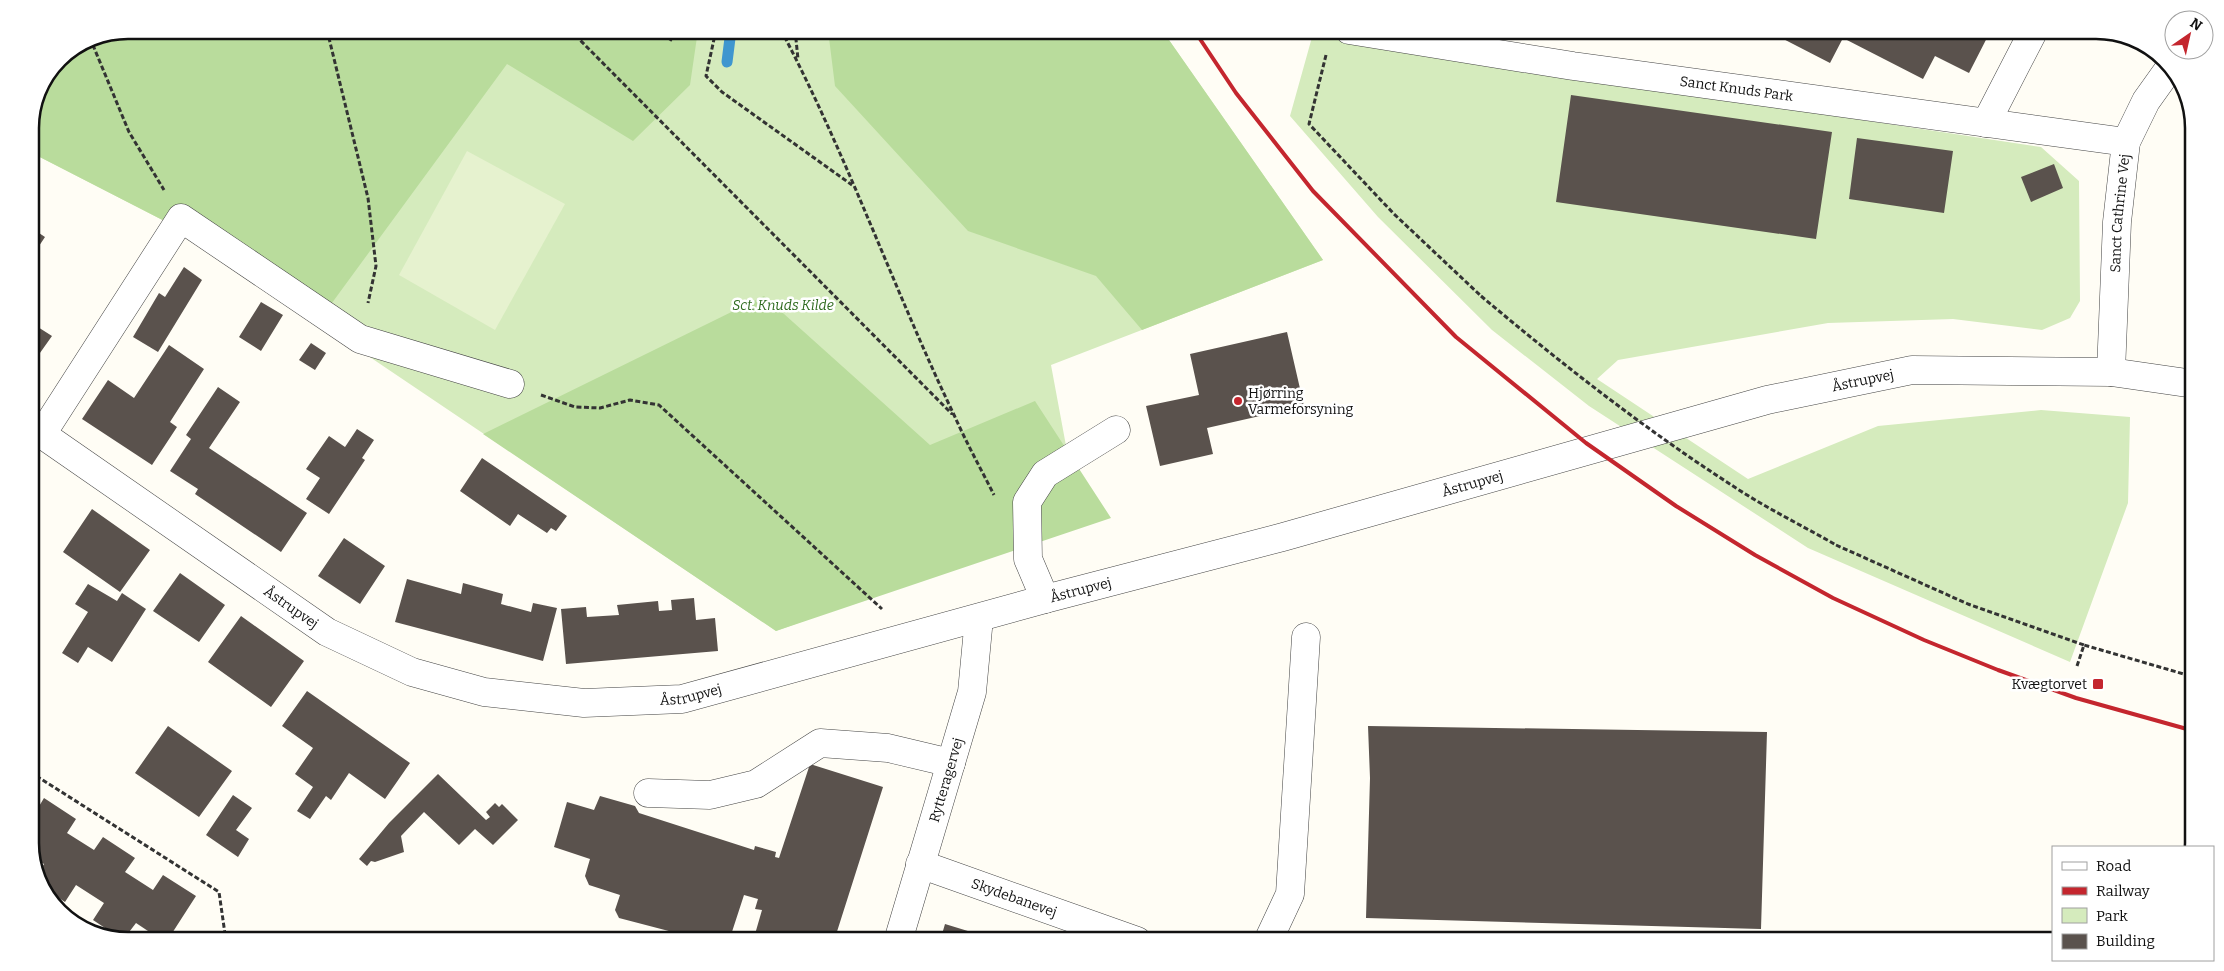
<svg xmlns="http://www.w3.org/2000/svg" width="2224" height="971" font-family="Bitter,serif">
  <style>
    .green { fill: #d5ebbd }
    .forest { fill: #b9dc9c }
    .pitch { fill: #e6f2cf }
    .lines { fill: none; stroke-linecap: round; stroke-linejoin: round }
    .stream { stroke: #3f96cf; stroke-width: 11 }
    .building { fill: #5a524d }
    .minor-casing { stroke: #444; stroke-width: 29 }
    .path { stroke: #333; stroke-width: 3; stroke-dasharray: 5 2.5; stroke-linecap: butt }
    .minor { stroke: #fff; stroke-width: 28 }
    .rail { stroke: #c4262e; stroke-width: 4 }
    .path-bridge { stroke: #333; stroke-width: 3; stroke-dasharray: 5 2.5; stroke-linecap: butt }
    .poi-dot { fill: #c4262e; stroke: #fff; stroke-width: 2 }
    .labels { text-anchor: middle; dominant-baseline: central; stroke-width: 5; stroke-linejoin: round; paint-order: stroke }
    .street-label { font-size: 14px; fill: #111; stroke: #fff }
    .park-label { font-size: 14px; font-style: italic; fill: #2f6b1f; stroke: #fff }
    .poi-label { font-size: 14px; fill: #111; stroke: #fff; text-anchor: start }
    .rim { fill: none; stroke: #111; stroke-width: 2.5 }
  </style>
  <rect width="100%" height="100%" fill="#fffdf5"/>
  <path class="green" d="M128,30H1162L1323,260L1051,365L1080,521L776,631L180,229L30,152C30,103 41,59 90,38C101,33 116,32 128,30Z
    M1314,30L1472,61L2041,147L2079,181L2080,301L2070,318L2042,330L1953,319L1828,323L1618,360L1597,379L1748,479L1878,426L2041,410L2130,417L2128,503L2070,662L1808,548L1589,406L1492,330L1378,217L1290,116Z"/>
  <path class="forest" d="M128,30H698L690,85L633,141L507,64L318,322L180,229L30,152C30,103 41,59 90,38C101,33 116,32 128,30Z
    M828,30H1162L1323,260L1142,330L1096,276L968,231L835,86Z
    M764,296L930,445L1035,401L1111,518L776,631L483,434Z"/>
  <path class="pitch" d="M467,151L565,204L495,330L399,275Z"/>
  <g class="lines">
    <path class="stream" d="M727,62L731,30"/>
  </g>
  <path class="building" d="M1766,30H1991L1969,73L1935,56L1923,79L1843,38L1830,63Z
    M1571,95L1832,132L1816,239L1556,202Z
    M1857,138L1953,151L1944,213L1849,199Z
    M2054,164L2063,188L2031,202L2021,177Z
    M30,227L45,237L35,252L30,248Z
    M184,267L202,280L158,352L133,337L159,293L165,297Z
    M261,302L283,315L261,351L239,337Z
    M30,322L52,336L30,367Z
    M1287,332L1304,406L1207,428L1213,454L1160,466L1146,406L1199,395L1190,354Z
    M311,343L326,353L315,370L299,360Z
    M169,345L204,369L170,422L177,427L152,465L82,419L108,380L134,398Z
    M218,387L240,402L209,448L307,513L281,552L195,494L198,489L170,471L191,439L186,435Z
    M357,429L374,440L362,458L365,460L329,514L306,499L320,478L306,469L329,436L345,447Z
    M482,458L567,516L556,531L551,528L547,533L518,514L510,526L460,491Z
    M92,509L150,550L120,592L63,552Z
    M344,538L385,566L360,604L318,576Z
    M180,573L225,605L199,642L153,611Z
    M407,579L461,594L463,583L503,594L501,604L531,612L533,603L557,608L543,661L395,622Z
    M88,584L117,601L122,593L146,609L112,662L88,647L78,663L62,653L88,612L75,604Z
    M694,598L696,620L715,618L718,651L566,664L561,609L586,607L587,617L619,615L617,605L658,601L659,611L672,610L671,600Z
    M241,616L304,661L271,707L208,662Z
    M307,691L410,763L385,799L349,773L331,800L326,796L310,819L297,811L313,787L295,774L313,748L282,726Z
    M168,726L232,771L199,817L135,773Z
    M1368,726L1767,732L1761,929L1366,918L1370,778Z
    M810,764L883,787L834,941H753L762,910L755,909L758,899L744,895L729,941H707L619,918L615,910L620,895L589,885L585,876L590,859L554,847L567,802L594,810L600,796L635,806L639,813L754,850L755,846L776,852L775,857L779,858Z
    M438,774L486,820L490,817L486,812L495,803L499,807L502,804L518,820L493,845L475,829L459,845L424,812L401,836L404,852L375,862L371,861L367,866L359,859L389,823Z
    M233,795L252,808L236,830L249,839L238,857L206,835Z
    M44,798L76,819L67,833L94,850L103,837L135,858L125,872L153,890L163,875L196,896L167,941H163L136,923L123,940L93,920L104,903L76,885L65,902L45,889L39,872L44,864L33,857L30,850V810L35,813Z
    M945,924L994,939L993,941H940Z"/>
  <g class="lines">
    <g class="minor-casing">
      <g id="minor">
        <path id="s1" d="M1349,30L1573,66L2126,142"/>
        <path d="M1986,123L2034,30"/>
        <path id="s2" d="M2111,372L2117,222L2126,142L2146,101L2171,66"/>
        <path id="s3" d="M30,426L327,632L412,672L484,692L584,703L682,699L1045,599L1283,537L1767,400L1912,370L2111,372L2194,384"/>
        <path d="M42,434L181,218L360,339L510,384"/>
        <path d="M1045,599L1028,559L1027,502L1045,474L1116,430"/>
        <path d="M648,793L710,795L756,784L820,743L888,748L951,763"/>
        <path id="s4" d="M920,864L1137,941"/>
        <path id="s5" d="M898,941L972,692L979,618"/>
        <path d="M1268,941L1290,894L1306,637"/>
      </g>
    </g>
    <path class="path" d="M327,30L368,198L376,266L368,303
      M570,30L952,414
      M655,30L673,41
      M716,30L706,76L722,92L852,185
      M781,30C847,155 894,290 955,417C967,444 981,469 994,495
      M795,30L798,59
      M90,38L129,132L164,190
      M1326,55L1309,124L1394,214L1481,296
      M541,395L575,407L600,408L630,400L659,405L882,609
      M1836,545L1968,604L2084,645
      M2077,666L2084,645L2194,677
      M30,772L219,892L226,941"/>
    <use href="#minor" class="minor"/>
    <path class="rail" d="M1194,30L1236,93L1313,191L1456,337L1586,443L1676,506L1755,555L1833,598L1924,640L1998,670L2076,698L2194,731"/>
    <path class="path-bridge" d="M1481,296C1563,365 1646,430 1736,488C1768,509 1803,526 1836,545"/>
  </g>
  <g class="poi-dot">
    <circle cx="1238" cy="401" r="5"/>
    <rect x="2092" y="678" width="12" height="12" rx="2.5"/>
  </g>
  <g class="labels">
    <g class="street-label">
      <text stroke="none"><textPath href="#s1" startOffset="392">Sanct Knuds Park</textPath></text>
      <text stroke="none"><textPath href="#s2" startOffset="159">Sanct Cathrine Vej</textPath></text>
      <text stroke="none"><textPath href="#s3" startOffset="1952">Åstrupvej</textPath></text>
      <text stroke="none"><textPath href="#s3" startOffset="1548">Åstrupvej</textPath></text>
      <text stroke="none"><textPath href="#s3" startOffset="1142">Åstrupvej</textPath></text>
      <text stroke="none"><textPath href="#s3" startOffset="318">Åstrupvej</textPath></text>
      <text stroke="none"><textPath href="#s3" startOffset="738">Åstrupvej</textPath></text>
      <text stroke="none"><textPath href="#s5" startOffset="168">Rytteragervej</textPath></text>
      <text stroke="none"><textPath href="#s4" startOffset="100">Skydebanevej</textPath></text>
    </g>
    <g class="park-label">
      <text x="783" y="305">Sct. Knuds Kilde</text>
    </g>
    <g class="poi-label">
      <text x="1248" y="393">Hjørring<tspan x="1248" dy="16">Varmeforsyning</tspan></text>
      <text x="2087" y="684" text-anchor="end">Kvægtorvet</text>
    </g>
  </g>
  <path d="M0 0H2224V971H0ZM128 39H2096A89 89 0 0 1 2185 128V843A89 89 0 0 1 2096 932H128A89 89 0 0 1 39 843V128A89 89 0 0 1 128 39Z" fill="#fff" fill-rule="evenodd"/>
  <path class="rim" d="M128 39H2096A89 89 0 0 1 2185 128V843A89 89 0 0 1 2096 932H128A89 89 0 0 1 39 843V128A89 89 0 0 1 128 39Z"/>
  <rect x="2052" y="846" width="162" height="115" fill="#ffffff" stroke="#a0a0a0"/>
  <rect x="2062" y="862" width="25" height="8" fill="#ffffff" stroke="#a0a0a0"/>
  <text x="2096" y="871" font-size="15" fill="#111111">Road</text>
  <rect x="2062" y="887" width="25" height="8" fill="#c4262e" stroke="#a0a0a0"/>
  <text x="2096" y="896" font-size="15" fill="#111111">Railway</text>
  <rect x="2062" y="908" width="25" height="15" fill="#d5ebbd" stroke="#a0a0a0"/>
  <text x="2096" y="921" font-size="15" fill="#111111">Park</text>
  <rect x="2062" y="934" width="25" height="15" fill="#5a524d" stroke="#a0a0a0"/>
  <text x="2096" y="946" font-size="15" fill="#111111">Building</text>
  <g transform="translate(2189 35) rotate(34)"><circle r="24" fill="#ffffff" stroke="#a0a0a0"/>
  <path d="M0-4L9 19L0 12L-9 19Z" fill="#c4262e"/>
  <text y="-8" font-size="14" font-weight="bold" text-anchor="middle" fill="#111111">N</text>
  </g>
</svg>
